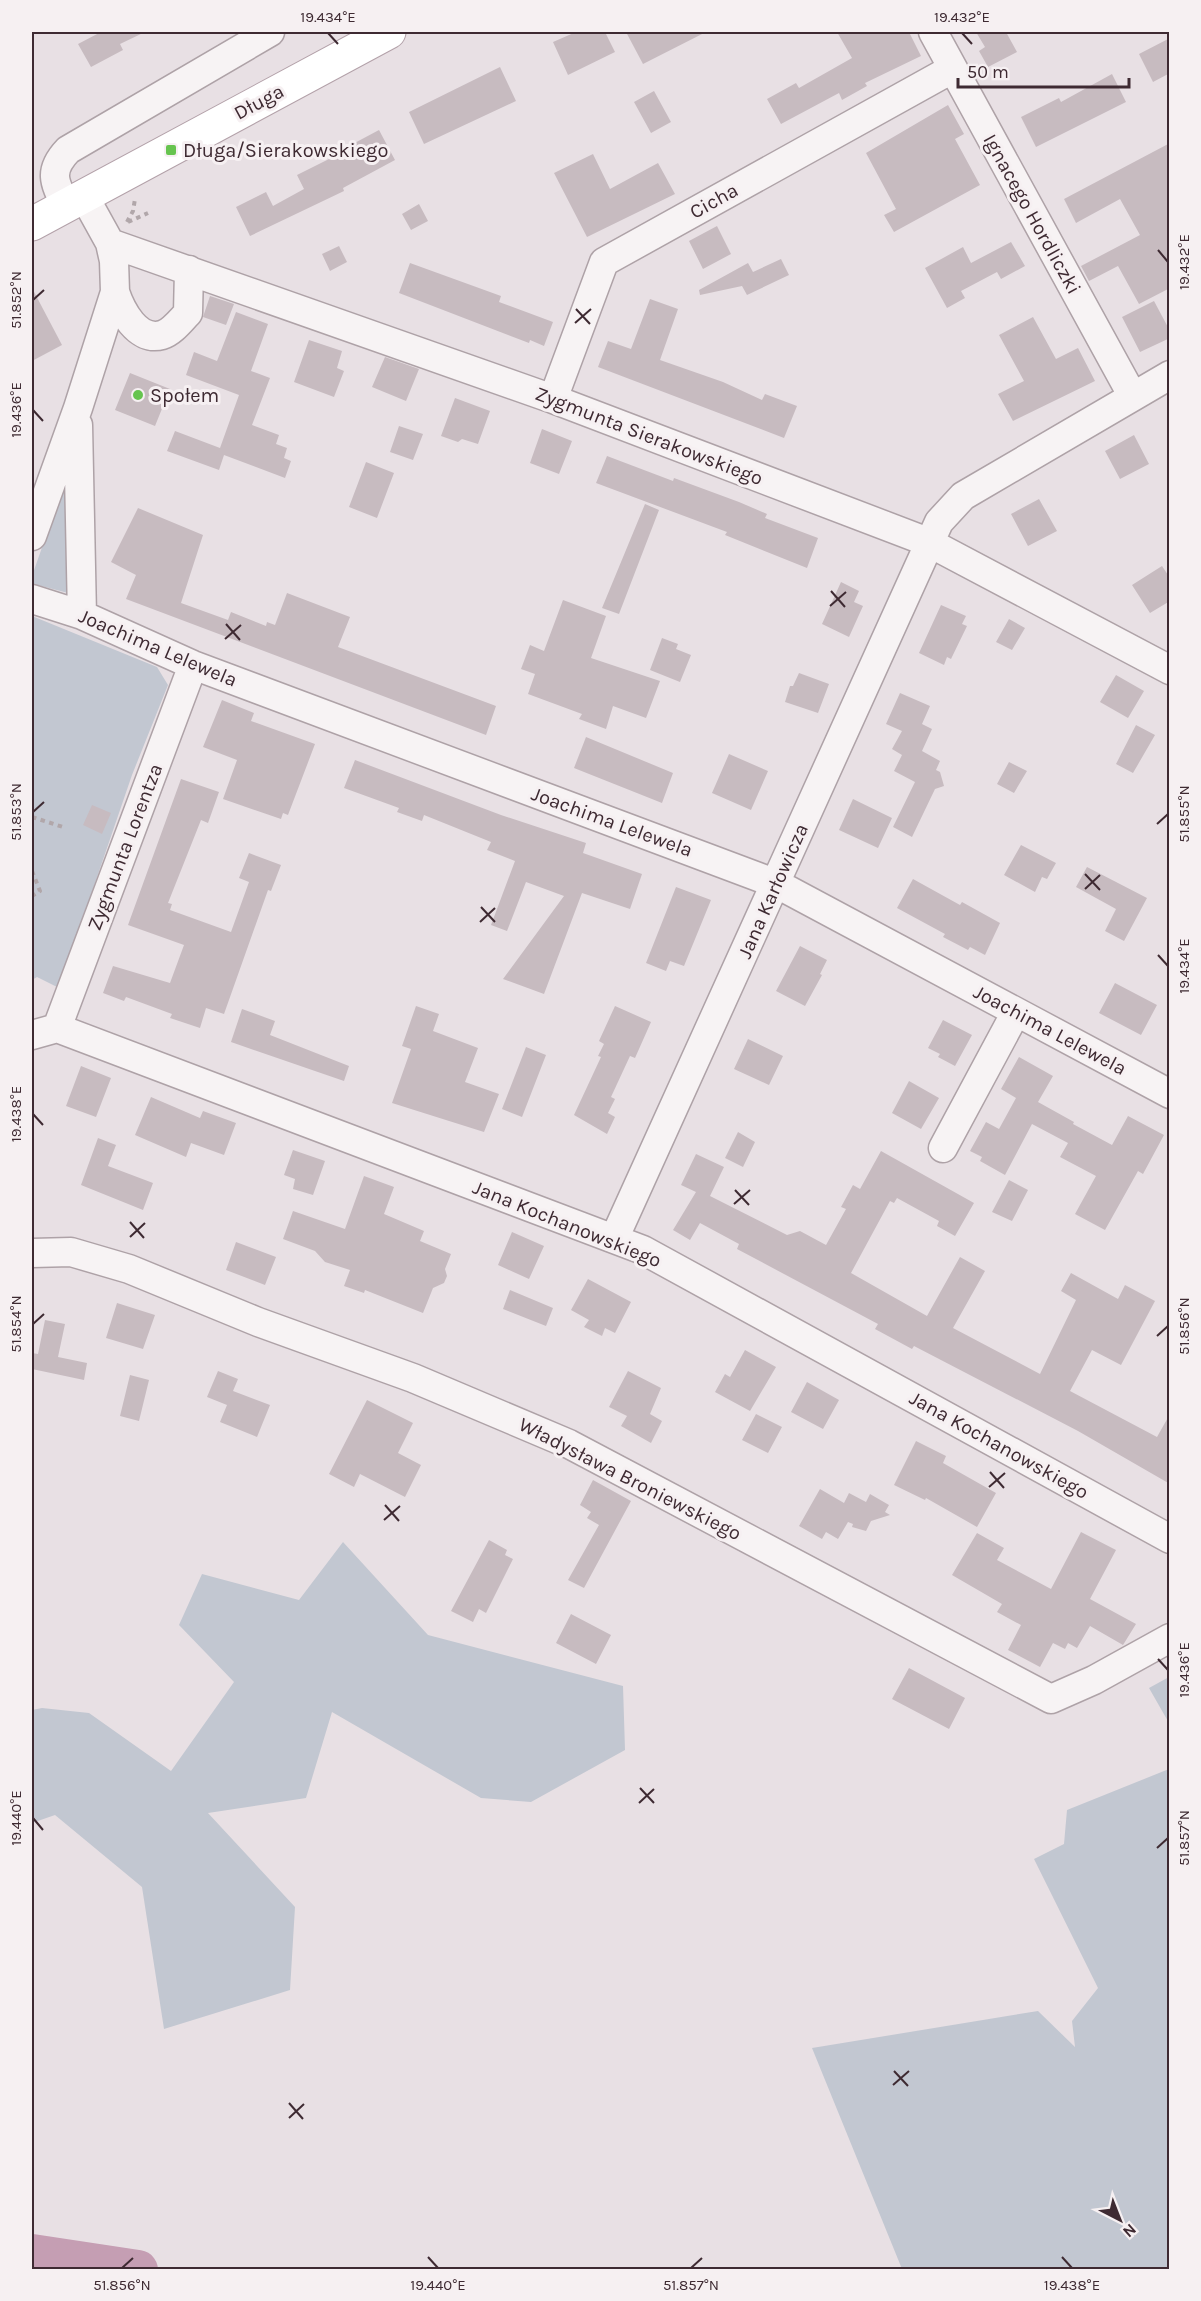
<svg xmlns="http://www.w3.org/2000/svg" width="1201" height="2301" font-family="Karla,sans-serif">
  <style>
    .green { fill: #c2c7d1 }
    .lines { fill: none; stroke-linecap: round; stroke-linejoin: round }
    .river { stroke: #c59eb3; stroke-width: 40 }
    .building { fill: #c7bbc0 }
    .minor-casing { stroke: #aea2a7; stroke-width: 31 }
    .major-casing { stroke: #b3a1a9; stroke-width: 35 }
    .path { stroke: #b1a7aa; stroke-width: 4; stroke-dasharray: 4.5 4.5; stroke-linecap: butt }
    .minor { stroke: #f7f3f4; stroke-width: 28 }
    .major { stroke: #fff; stroke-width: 33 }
    .ticks { fill: none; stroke: #3e2a32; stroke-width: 2 }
    .poi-dot { fill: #66c44f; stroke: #f6f0f2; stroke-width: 2 }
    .labels { text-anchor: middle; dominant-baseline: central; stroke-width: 6; stroke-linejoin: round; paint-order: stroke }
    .street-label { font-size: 20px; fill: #3e2a32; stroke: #f6f0f2 }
    .poi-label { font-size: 20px; fill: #3e2a32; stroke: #f6f0f2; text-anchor: start }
    .neatline { fill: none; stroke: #3e2a32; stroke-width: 2 }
    .ticks-label { font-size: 15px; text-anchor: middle; fill: #3e2a32 }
  </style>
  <rect width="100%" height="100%" fill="#e8e0e4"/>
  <path class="green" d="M66,479L68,593L34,584L32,576Z
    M32,616L157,667L168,685L132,775L59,988L37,977L32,980Z
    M343,1542L428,1635L623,1686L625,1750L531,1802L481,1798L332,1712L306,1798L208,1813L295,1907L290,1990L164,2029L142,1887L55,1815L32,1823V1710L42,1708L89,1713L171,1771L234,1682L179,1625L202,1574L299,1600Z
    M1169,1677V1723L1149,1688Z
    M1169,1769V2269H902L812,2048L1038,2011L1075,2047L1072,2021L1098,1988L1034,1859L1064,1844L1067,1810Z"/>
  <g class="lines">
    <path class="river" d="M32,2254L138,2270"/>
  </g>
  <path class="building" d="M101,32H145L120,44L123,50L91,67L78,44Z
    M576,32H605L615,52L568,75L553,42Z
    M626,32H706L643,64Z
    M837,32H909L921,56L865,83L867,86L842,100L839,93L781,124L767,99L796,83L799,88L852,58Z
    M976,32H1006L1017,52L988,67L979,51L985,47Z
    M1170,38V73L1153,82L1139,54Z
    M500,67L516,101L424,144L409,112Z
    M1112,74L1126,102L1036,147L1021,117L1059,98L1061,102Z
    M654,91L671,122L651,133L634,102Z
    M948,105L964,134L955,139L980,185L894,232L884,215L896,209L866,153Z
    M379,130L395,160L343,188L344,191L250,236L236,207L266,192L273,206L304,189L297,175L351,148L349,146Z
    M1170,143V288L1139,304L1118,266L1089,281L1081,266L1140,235L1120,199L1076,223L1064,199Z
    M593,154L610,189L658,163L675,194L587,237L554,173Z
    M419,204L428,221L411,230L402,214Z
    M717,226L731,254L703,269L689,241Z
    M1011,242L1025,266L1001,279L997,272L961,291L965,298L947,308L925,268L963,247L971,263Z
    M339,246L347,262L330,271L322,254Z
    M781,259L789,275L747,295L742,286L700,295L699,290L748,263L753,272Z
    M410,263L501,296L499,302L553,322L544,346L530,340L529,343L399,293Z
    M32,288L62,345L32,361Z
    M210,296L234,304L226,325L203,317Z
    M650,299L678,309L660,360L723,382L762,400L765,394L797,406L784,438L598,367L608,341L631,349Z
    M1154,301L1170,331V338L1140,352L1122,317Z
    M236,312L268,324L251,371L270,378L252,425L279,435L276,444L287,448L284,458L291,461L285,478L224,455L219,470L167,451L175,431L220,448L239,395L186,375L194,352L217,361Z
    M1033,317L1056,359L1078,348L1095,381L1013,421L998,394L1024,381L999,335Z
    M309,340L342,351L337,368L344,371L334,397L294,382Z
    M385,357L419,369L406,401L372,387Z
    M130,373L170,389L155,426L115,410Z
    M455,398L490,411L478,444L462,439L458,442L441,436Z
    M399,426L423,434L413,460L390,452Z
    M542,429L572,441L559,474L530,463Z
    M1134,435L1149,464L1120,479L1105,451Z
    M607,456L673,481L674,478L739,502L767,514L765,518L818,538L807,568L725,535L727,532L596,483Z
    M366,462L394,473L377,518L349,507Z
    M1039,499L1057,531L1028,546L1011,514Z
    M645,504L659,510L619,614L602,608Z
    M138,508L203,535L181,603L228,620L231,612L266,626L267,622L275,625L287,593L350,617L338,647L496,706L486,735L126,599L136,575L111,562Z
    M1162,566L1170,578V601L1150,613L1132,585Z
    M841,582L859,591L854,602L863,606L849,637L822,624Z
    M563,600L606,616L591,658L660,681L646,718L613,706L606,729L579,719L582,714L528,694L535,674L521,669L530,645L544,651Z
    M941,605L966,616L962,624L967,626L951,659L947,657L944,665L919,653Z
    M1009,619L1025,628L1012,650L996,642Z
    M662,638L678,644L676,649L691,655L680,682L650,670Z
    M799,673L829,684L818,713L785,702L790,686H793Z
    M1116,675L1144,691L1128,718L1100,702Z
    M900,693L930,706L922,724L932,729L922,751L940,761L936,770L940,772L944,786L935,789L912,837L893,827L915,782L894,771L902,755L892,749L902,731L886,724Z
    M222,700L254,713L251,721L315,744L288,815L283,813L281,819L223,799L237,760L203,747Z
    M1136,725L1155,735L1133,773L1116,764Z
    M586,737L673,773L662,803L574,768Z
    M729,754L768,771L751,810L712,793Z
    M355,760L501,815L586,843L583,853L642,874L630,909L582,893L544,994L503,979L564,896L526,882L507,931L491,925L515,861L487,850L491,842L424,815L422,821L397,812L399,808L344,788Z
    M1009,762L1027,771L1014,793L997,784Z
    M181,779L219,792L208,823L201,820L168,903L172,904L170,910L231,932L249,882L239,878L249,853L281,865L271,891L268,890L224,1014L206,1008L200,1028L170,1018L172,1014L126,997L124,1001L103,993L113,966L170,983L184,945L128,925Z
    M853,799L892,818L878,848L839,830Z
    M92,805L111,813L102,834L83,825Z
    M1021,845L1056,863L1047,879L1042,877L1035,892L1004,875Z
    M1087,867L1147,898L1124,941L1105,931L1116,909L1076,887Z
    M913,879L960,905L962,902L1000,923L985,955L970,947L968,950L943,937L945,934L897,908Z
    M676,887L711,900L684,966L670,961L666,971L646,963Z
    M800,946L827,960L820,974L822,975L805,1006L776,991Z
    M1115,983L1157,1005L1141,1035L1099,1013Z
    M416,1006L439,1014L433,1031L478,1048L465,1082L499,1094L484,1132L392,1103L411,1049L402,1046Z
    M615,1006L651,1022L635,1058L630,1056L611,1097L615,1099L608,1113L615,1117L607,1134L574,1115L601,1057L598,1056L604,1044L599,1041Z
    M242,1009L275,1021L270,1035L349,1066L344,1081L231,1042Z
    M943,1020L972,1035L955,1066L938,1057L940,1054L928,1048Z
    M748,1039L783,1056L769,1085L734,1069Z
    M526,1047L546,1055L522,1117L502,1109Z
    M1019,1057L1053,1076L1038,1102L1074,1122L1073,1124L1112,1145L1128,1116L1164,1135L1143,1174L1138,1171L1105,1230L1075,1214L1096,1176L1060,1157L1068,1143L1032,1124L1005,1175L980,1161L982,1157L970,1151L986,1122L999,1129L1016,1098L1001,1089Z
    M81,1066L111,1078L96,1117L66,1106Z
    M909,1081L939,1098L921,1129L892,1113Z
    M151,1097L200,1118L203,1111L236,1123L224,1155L191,1143L186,1157L135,1135Z
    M738,1132L755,1142L743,1167L725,1158Z
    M98,1138L116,1145L108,1166L153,1183L143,1210L81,1185Z
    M293,1150L325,1161L313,1195L293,1189L295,1179L284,1175Z
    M881,1151L974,1203L955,1236L937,1226L939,1221L897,1198L894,1203L890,1201L851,1273L927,1316L960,1257L985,1271L953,1328L1040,1374L1076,1300L1061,1291L1071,1273L1118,1299L1125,1285L1155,1301L1121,1365L1092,1350L1070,1391L1157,1437L1170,1414V1484L1078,1431L914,1346L912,1349L875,1329L878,1324L737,1249L739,1244L700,1223L690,1240L673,1230L696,1192L681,1185L696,1154L724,1167L710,1196L787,1235L800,1231L826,1245L846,1209L841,1207L853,1185L860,1189Z
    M364,1176L394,1187L384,1214L424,1231L420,1241L451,1254L445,1269L447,1276L444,1283L433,1288L423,1313L365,1290L364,1293L344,1286L350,1270L325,1262L315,1251L283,1239L293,1211L345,1229Z
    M1009,1180L1028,1190L1012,1221L992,1212Z
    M512,1232L544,1246L529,1279L498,1265Z
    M236,1242L276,1257L265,1285L226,1270Z
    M588,1279L631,1302L615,1333L605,1328L602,1336L584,1327L589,1320L571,1310Z
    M510,1290L553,1308L546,1326L503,1309Z
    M117,1303L155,1315L143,1349L106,1338Z
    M45,1320L65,1324L58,1357L87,1363L84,1380L32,1369V1353L38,1354Z
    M745,1350L776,1367L750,1411L715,1392L725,1374L730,1377Z
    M218,1371L238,1379L233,1391L270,1405L257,1437L220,1422L227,1405L207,1397Z
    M628,1371L661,1388L650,1414L662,1421L651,1443L621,1426L627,1416L609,1407Z
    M130,1375L149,1380L139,1421L120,1416Z
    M807,1382L839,1400L823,1429L791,1412Z
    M367,1400L413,1423L398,1453L421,1465L405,1497L360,1474L354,1487L329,1474Z
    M756,1414L782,1427L768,1453L742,1440Z
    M916,1441L946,1456L943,1463L996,1493L977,1527L926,1498L925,1500L894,1485Z
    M593,1480L631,1501L584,1588L568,1580L599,1525L587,1518L591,1512L580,1505Z
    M820,1489L844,1503L849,1493L866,1502L870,1494L889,1505L885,1512L890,1515L871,1521L866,1531L852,1527L853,1524L848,1522L838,1539L826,1532L822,1539L799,1526Z
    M1081,1532L1116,1550L1090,1599L1136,1624L1123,1645L1090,1626L1077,1648L1068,1643L1065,1649L1053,1643L1040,1667L1008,1650L1021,1625L997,1612L1002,1604L952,1575L977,1533L1004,1548L997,1560L1051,1589Z
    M489,1540L507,1550L505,1555L513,1559L486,1613L479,1609L473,1622L451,1611Z
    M571,1614L611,1635L596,1664L556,1643Z
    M909,1668L965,1698L949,1729L892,1699Z"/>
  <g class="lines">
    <g class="minor-casing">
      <path id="minor" d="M933,32L1132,395
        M66,206C54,182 48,171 68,150L270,32
        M110,243L553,399L928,542L1170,670
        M115,292C121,310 137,342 162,335C172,332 181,320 188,313L189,270
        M553,399L604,262L952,69
        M78,425L82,615
        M32,536L78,408L115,292L114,261L110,243L84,196
        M32,599L82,615L193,665L777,884L1170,1094
        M57,1028L193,665
        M32,1035L57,1028L643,1250L1170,1539
        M943,1148L1016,1012
        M614,1239L939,522L963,496L1170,375
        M32,1253L71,1252L129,1269L258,1322L413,1378L569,1444L1051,1699L1094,1680L1170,1638"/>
    </g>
    <g class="major-casing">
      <path id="major" d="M32,224L389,32"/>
    </g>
    <path class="path" d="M127,222L133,211L135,199
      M128,222L148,213
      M32,817L63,827
      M32,871L40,891L32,896"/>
    <use href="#minor" class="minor"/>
    <use href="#major" class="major"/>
  </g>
  <path class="ticks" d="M328,33L338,44M962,33L972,44M1158,250L1168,262M33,300L44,290M576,309L590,324M575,323L591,309M33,410L43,421M831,591L845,607M830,606L846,592M226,624L240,640M225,639L241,625M33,812L44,802M1157,824L1168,814M1085,874L1100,890M1085,889L1100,875M481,907L495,922M480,922L495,908M1158,955L1168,966M33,1114L43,1125M735,1190L749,1205M734,1204L750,1190M130,1222L144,1238M130,1237L145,1223M33,1324L44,1314M1157,1336L1168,1326M990,1472L1004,1488M989,1487L1005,1473M385,1505L399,1521M384,1520L400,1506M1158,1659L1168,1670M640,1788L654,1803M639,1803L654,1789M33,1818L43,1830M1157,1848L1168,1838M894,2071L908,2086M893,2085L909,2071M289,2103L303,2119M289,2118L304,2104M428,2257L438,2268M1062,2257L1072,2268M122,2268L133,2258M691,2268L702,2258"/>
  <g class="poi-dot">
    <rect x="165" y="144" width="12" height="12" rx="3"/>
    <circle cx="138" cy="395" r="6"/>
  </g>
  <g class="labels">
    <g class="street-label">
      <text transform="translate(259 102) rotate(-28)">Długa</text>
      <text transform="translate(714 201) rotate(-29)">Cicha</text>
      <text transform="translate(1032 214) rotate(61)">Ignacego Hordliczki</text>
      <text transform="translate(649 436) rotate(21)">Zygmunta Sierakowskiego</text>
      <text transform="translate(158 648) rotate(23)">Joachima Lelewela</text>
      <text transform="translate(612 822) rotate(20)">Joachima Lelewela</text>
      <text transform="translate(125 847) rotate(-69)">Zygmunta Lorentza</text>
      <text transform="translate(773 891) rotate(-66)">Jana Karłowicza</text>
      <text transform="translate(1050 1030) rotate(28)">Joachima Lelewela</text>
      <text transform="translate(567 1224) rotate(22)">Jana Kochanowskiego</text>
      <text transform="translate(999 1445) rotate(29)">Jana Kochanowskiego</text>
      <text transform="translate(630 1479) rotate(27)">Władysława Broniewskiego</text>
    </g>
    <g class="poi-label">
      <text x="183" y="150">Długa/Sierakowskiego</text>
      <text x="150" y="395">Społem</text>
    </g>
  </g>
  <rect width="1201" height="2301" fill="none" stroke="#f6f0f2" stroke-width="66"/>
  <g transform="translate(1120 2220) rotate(138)" stroke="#f6f0f2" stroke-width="4.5" paint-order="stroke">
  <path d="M0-4.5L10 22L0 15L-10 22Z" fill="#3e2a32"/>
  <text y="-9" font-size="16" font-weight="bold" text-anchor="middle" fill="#3e2a32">N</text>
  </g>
  <path d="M958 78v9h171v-9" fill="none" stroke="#3e2a32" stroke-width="3"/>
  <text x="967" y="78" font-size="18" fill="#3e2a32" stroke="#f6f0f2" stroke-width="4.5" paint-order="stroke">50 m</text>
  <rect x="33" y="33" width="1135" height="2235" class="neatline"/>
  <g class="ticks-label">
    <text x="328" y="22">19.434°E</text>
    <text x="962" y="22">19.432°E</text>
    <text transform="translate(1184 262) rotate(-90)" y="5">19.432°E</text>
    <text transform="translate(16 300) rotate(-90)" y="5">51.852°N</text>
    <text transform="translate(16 410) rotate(-90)" y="5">19.436°E</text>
    <text transform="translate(16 812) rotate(-90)" y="5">51.853°N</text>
    <text transform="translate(1184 814) rotate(-90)" y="5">51.855°N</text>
    <text transform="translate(1184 966) rotate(-90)" y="5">19.434°E</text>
    <text transform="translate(16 1114) rotate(-90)" y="5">19.438°E</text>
    <text transform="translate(16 1324) rotate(-90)" y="5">51.854°N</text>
    <text transform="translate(1184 1326) rotate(-90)" y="5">51.856°N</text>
    <text transform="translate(1184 1670) rotate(-90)" y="5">19.436°E</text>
    <text transform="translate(16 1818) rotate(-90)" y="5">19.440°E</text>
    <text transform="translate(1184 1838) rotate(-90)" y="5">51.857°N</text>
    <text x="122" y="2290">51.856°N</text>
    <text x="438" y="2290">19.440°E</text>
    <text x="691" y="2290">51.857°N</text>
    <text x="1072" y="2290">19.438°E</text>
  </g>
</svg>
